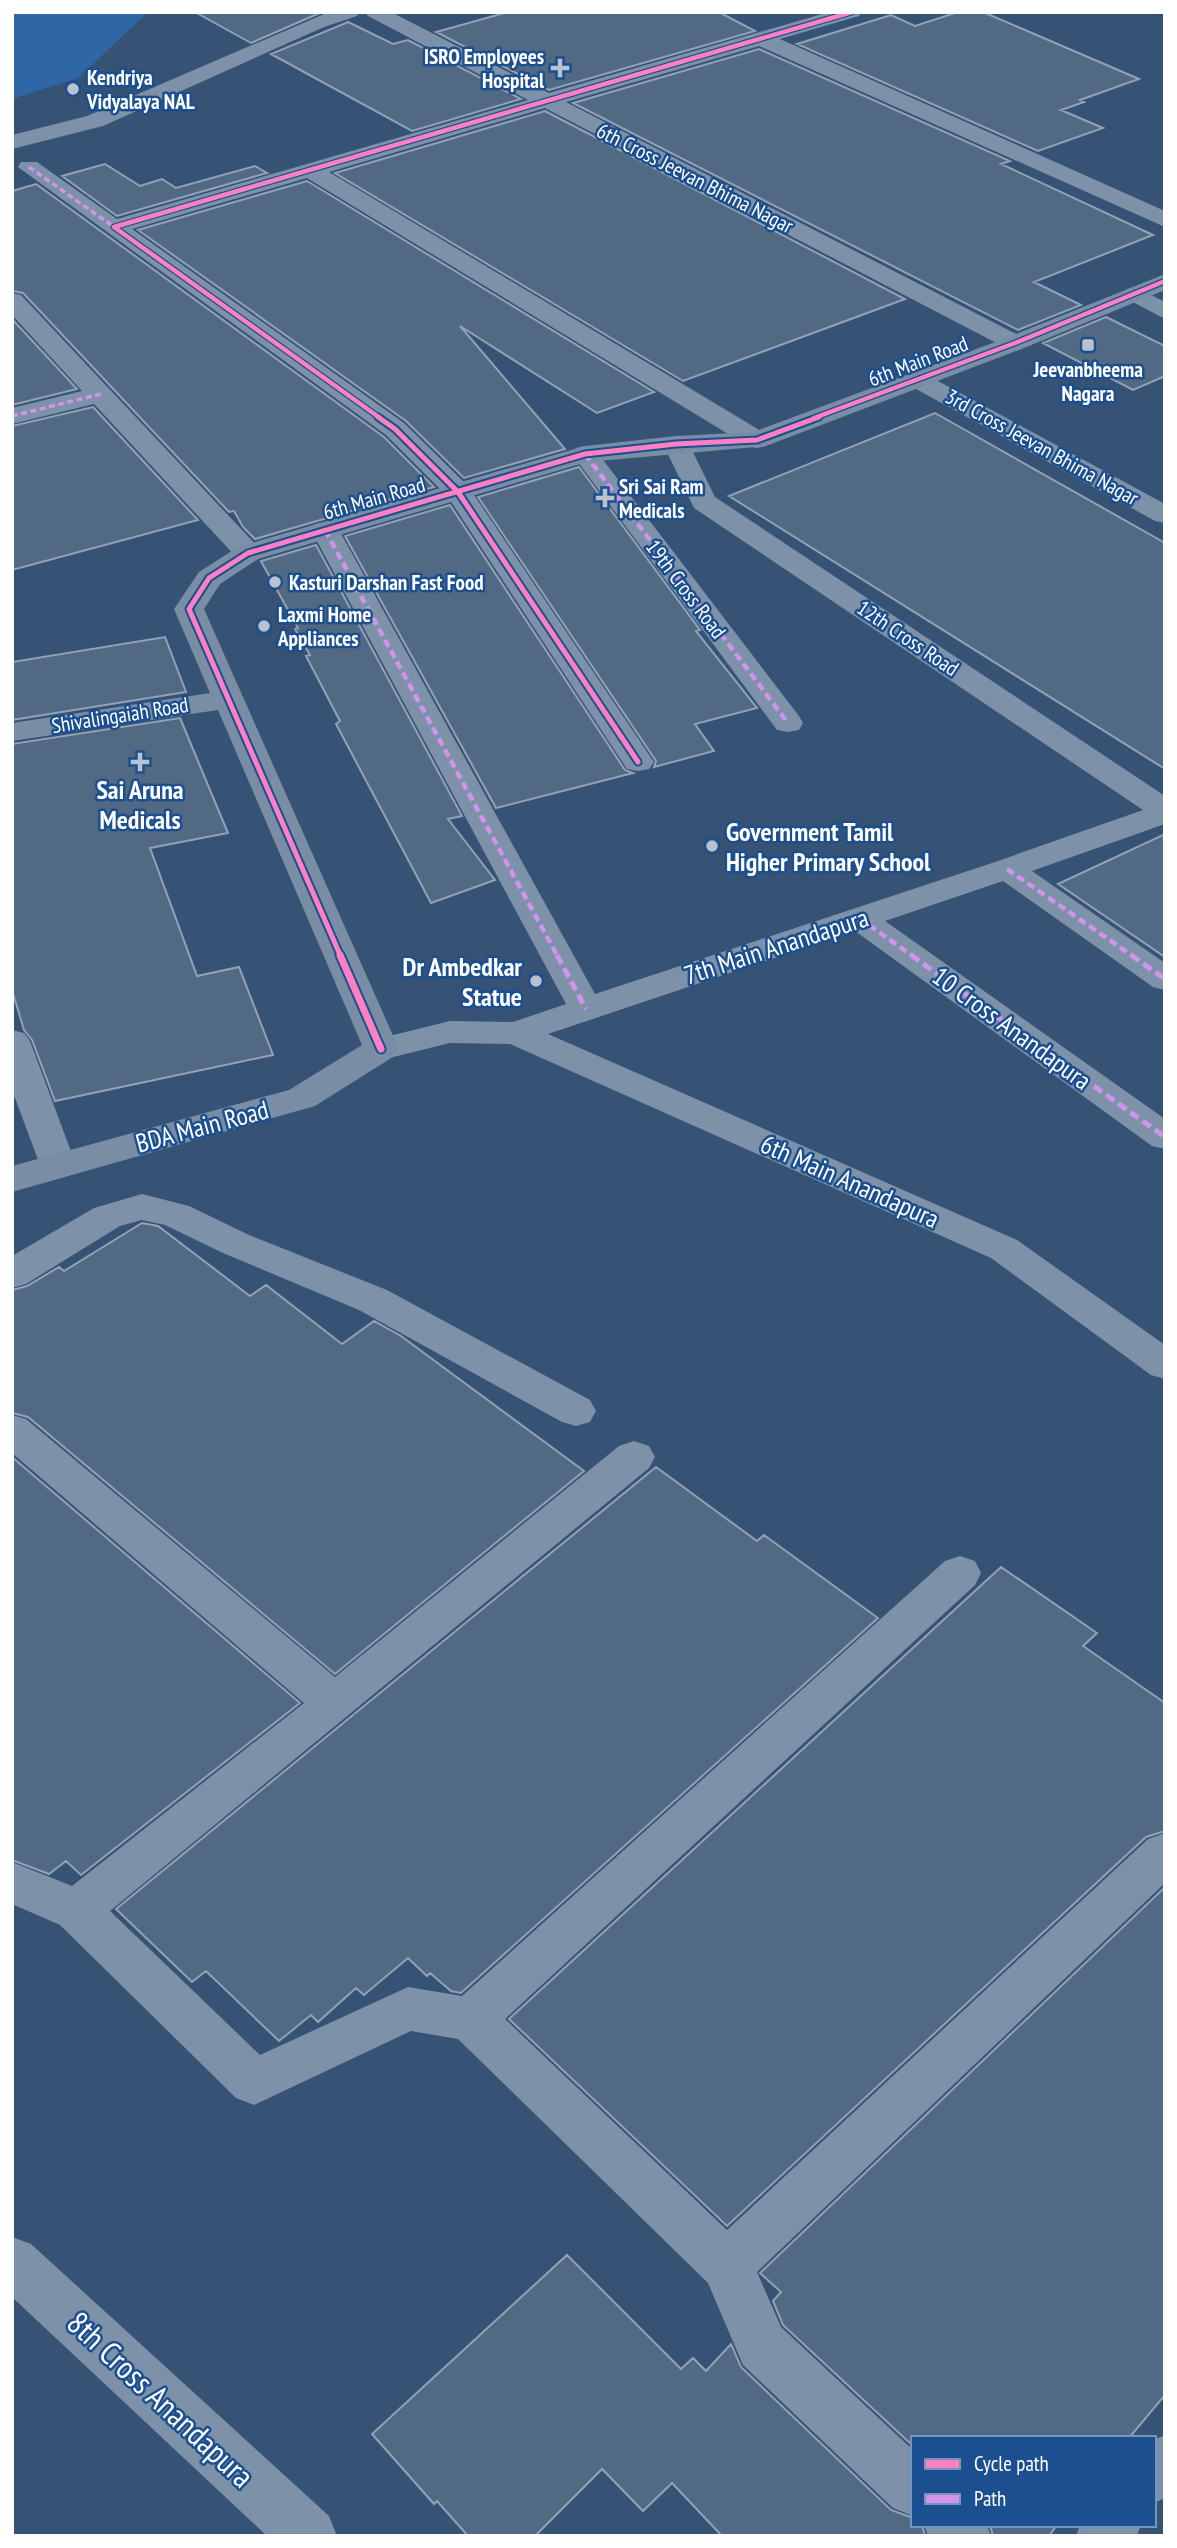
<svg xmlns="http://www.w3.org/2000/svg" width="1177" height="2548" font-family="'PT Sans Narrow',sans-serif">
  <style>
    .green { fill: #2f66a5 }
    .building { fill: #526984; stroke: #92a2b6; stroke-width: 2 }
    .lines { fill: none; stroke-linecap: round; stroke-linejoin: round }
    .lane { fill: #7d92a8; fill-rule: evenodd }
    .street { fill: #7d92a8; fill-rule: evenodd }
    .secondary { fill: #798da4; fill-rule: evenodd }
    .quiet-far2 { stroke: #d193ec; stroke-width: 3.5; stroke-dasharray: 6 3.5; stroke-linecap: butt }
    .quiet-far1 { stroke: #d193ec; stroke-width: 4.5; stroke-dasharray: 8 4.5; stroke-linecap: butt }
    .quiet { stroke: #d193ec; stroke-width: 5; stroke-dasharray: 10 5; stroke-linecap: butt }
    .cycleway-far2-casing { stroke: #1b4f8f; stroke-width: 7 }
    .cycleway-far1-casing { stroke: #1b4f8f; stroke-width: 9 }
    .cycleway-casing { stroke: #1b4f8f; stroke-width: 11 }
    .cycleway-far2 { stroke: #ff80c0; stroke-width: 4.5 }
    .cycleway-far1 { stroke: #ff80c0; stroke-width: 5 }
    .cycleway { stroke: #ff80c0; stroke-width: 7 }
    .poi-dot { fill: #b9c2ce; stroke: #1b4f8f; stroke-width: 2.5 }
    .labels { text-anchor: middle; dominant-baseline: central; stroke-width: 5; stroke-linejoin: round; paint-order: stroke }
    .far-poi-label { font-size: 21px; font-weight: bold; fill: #fff; stroke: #1b4f8f; text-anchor: start }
    .far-street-label { font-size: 21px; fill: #fff; stroke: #1b4f8f }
    .poi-label { font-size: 26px; font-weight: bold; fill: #fff; stroke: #1b4f8f }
    .street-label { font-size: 26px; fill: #fff; stroke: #1b4f8f }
    .near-street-label { font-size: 32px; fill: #fff; stroke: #1b4f8f }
  </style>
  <rect width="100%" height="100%" fill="#365274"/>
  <path class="green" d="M12,12H148L78,78L12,99Z"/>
  <path class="building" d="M195,12H322L251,43Z
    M508,12H719L755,31L549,90L436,32Z
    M958,12H983L1139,79L1080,100L1084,102L1061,110L1103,128L1038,151L797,44L891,15L915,26Z
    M348,22L393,44L408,40L521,99L412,131L271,54Z
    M759,49L1010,161L1001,164L1153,235L1034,282L1081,305L1018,330L573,103Z
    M545,111L905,299L683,381L335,173Z
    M105,164L140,186L162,179L176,188L255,166L267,173L117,216L62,176Z
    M307,181L654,392L597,413L460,326L565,449L464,478L406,421L138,230Z
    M36,184L384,437L434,487L255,539L243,527L234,511L229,512L23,293L12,291V191Z
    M1106,317L1165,346V376L1133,390L1043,343Z
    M12,319L77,389L12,405Z
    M93,407L198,520L12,570V426Z
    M935,413L1165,543V769L729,496Z
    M579,467L700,630L696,631L757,708L695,724L714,751L654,767L656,761L478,497Z
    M450,505L625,770L633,773L496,808L345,536Z
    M316,545L462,816L448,819L495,880L431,903L336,724L340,721L306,656L310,655L295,629L298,628L261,561Z
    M165,637L186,692L12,720V662Z
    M180,718L228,833L150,848L197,976L239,967L273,1055L55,1101L32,1040L24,1030L12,990V744Z
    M1165,834V957L1058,884Z
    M142,1223L158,1226L250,1296L266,1285L342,1344L374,1321L401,1336L584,1471L335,1674L28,1417L12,1413V1290L27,1286L59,1267L64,1271Z
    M12,1457L300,1703L81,1875L66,1861L49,1874L12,1860Z
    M656,1467L757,1541L764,1535L878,1618L461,1993L451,1991L430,1973L427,1976L408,1958L364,1995L356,1988L318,2022L311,2015L279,2041L206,1971L192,1982L116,1909Z
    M1001,1567L1097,1633L1083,1646L1165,1703V1831L1146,1837L727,2226L509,2019Z
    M1165,1887V2395L1129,2438H913V2446L783,2325L773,2301L781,2292L760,2273Z
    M567,2255L681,2369L693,2358L706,2371L731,2344L741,2367L891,2510L913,2518V2525H922L925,2536H722L672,2483L643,2511L602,2469L535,2536H468L437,2501L434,2504L372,2434Z
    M990,2525H1057L1049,2536H993Z"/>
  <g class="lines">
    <path class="lane" d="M1135,287L1165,302V319L1127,299L1124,294L1127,289Z"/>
    <path class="street" d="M329,12H360L357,16L324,27L103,126L12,149V135L87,116Z
      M365,12H391L549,93L829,12H862L859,16L780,39L1165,211V227L759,46L566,102L1024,338L1028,343L1024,348L1015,351L1006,348L545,108L329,172L766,434L770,440L766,446L757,448L748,446L307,178L132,229L404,423L468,486L654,762L649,769L638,771L627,769L448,497L386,435L18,167L21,162H37L117,219L528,100L368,16Z
      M12,293L21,295L258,547L262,553L258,559L248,561L238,559L94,404L12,424V408L82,391L12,315Z
      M918,372L927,375L1165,504V523L1155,521L909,385L905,380L909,375Z
      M676,436L685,438L689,444L715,497L1165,796V824L1032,871L1165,963V990L1153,987L1003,881L885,921L1165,1119V1149L1152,1146L855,931L548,1034L1017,1240L1165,1345V1379L1151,1375L991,1258L510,1044L450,1043L381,1060L369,1057L363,1049L369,1041L450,1021L513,1022L566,1004L311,530L315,524L325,522L335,524L339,530L595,994L995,862L1143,810L694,508L663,444L667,438Z
      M585,446L594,448L799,716L803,723L799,730L788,732L777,730L572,454L576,448Z
      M12,1030L24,1033L30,1041L76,1165L71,1174L58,1178L45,1174L40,1165L12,1090Z
      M142,1194L189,1206L249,1235L387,1290L590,1400L596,1411L590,1422L576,1426L562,1422L359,1310L223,1253L165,1225L142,1220L120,1226L26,1284L12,1288V1256L94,1208Z
      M12,1415L26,1419L335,1677L619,1446L634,1441L649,1446L655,1457L649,1468L110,1911L260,2055L408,1987L462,1996L945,1561L960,1556L975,1561L981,1573L975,1585L505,2019L727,2230L1148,1839L1165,1833V1883L757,2272L781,2327L913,2450V2516L893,2508L743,2365L708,2283L458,2039L411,2031L254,2105L236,2098L60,1925L12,1904V1862L72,1886L304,1703L12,1453Z
      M12,2237L31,2244L329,2516L337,2536H267L12,2297Z
      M1165,2435V2498L1154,2503V2440Z
      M924,2525H987L991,2536H928Z
      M1080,2525H1141L1137,2536H1076Z"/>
    <path class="secondary" d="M1165,274V290L1024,348L766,446L587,462L258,559L220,584L204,609L399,1049L393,1057L315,1106L12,1192V1166L289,1090L362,1045L218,710L12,741V723L210,693L174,609L199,572L238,547L585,446L676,436L753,432L1006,338Z"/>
    <path class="quiet-far2" d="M29,167L114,227
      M12,416L101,394"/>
    <path class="quiet-far1" d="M585,454L788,723
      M325,530L558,957
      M1007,869L1134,957
      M859,918L914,957"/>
    <path class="quiet" d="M557,955L586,1009
      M911,955L1165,1137
      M1131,955L1165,979"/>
    <g class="cycleway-far2-casing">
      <path id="cycleway-far2" d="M380,418L114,227L852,12
        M814,418L1015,343L1165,281"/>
    </g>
    <g class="cycleway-far1-casing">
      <path id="cycleway-far1" d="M378,417L395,429L458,492L638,762
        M341,957L189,609L209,578L248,553L585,454L676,444L757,440L819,417"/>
    </g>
    <g class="cycleway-casing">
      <path id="cycleway" d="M340,955L381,1049"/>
    </g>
    <use href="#cycleway-far2" class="cycleway-far2"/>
    <use href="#cycleway-far1" class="cycleway-far1"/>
    <use href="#cycleway" class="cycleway"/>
  </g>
  <g class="poi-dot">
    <path d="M556.5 57.5h7v7h7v7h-7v7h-7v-7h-7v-7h7z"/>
    <circle cx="73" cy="89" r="7"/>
    <rect x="1081" y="338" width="14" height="14" rx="3.5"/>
    <path d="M601.5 487.5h7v7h7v7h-7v7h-7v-7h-7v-7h7z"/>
    <circle cx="275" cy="582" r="7"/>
    <circle cx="264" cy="626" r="7"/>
    <path d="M136.5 751.5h7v7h7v7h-7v7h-7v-7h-7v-7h7z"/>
    <circle cx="712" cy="846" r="7"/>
    <circle cx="536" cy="981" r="7"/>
  </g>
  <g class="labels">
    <g class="far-poi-label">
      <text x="544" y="56" text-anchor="end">ISRO Employees<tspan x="544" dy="24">Hospital</tspan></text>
      <text x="87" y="77">Kendriya<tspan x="87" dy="24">Vidyalaya NAL</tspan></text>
      <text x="1088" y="369" text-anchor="middle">Jeevanbheema<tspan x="1088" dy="24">Nagara</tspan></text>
      <text x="619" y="486">Sri Sai Ram<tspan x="619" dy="24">Medicals</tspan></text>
      <text x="289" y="582">Kasturi Darshan Fast Food</text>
      <text x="278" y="614">Laxmi Home<tspan x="278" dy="24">Appliances</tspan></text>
    </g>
    <g class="far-street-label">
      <text transform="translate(695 178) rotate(27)">6th Cross Jeevan Bhima Nagar</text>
      <text transform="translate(918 361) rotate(-21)">6th Main Road</text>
      <text transform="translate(1042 447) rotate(29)">3rd Cross Jeevan Bhima Nagar</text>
      <text transform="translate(374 498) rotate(-16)">6th Main Road</text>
      <text transform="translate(686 589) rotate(53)">19th Cross Road</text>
      <text transform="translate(908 638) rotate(34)">12th Cross Road</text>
      <text transform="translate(120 715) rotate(-9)">Shivalingaiah Road</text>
    </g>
    <g class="poi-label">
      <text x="140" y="789">Sai Aruna<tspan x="140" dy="30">Medicals</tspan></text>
      <text x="726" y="831" text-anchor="start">Government Tamil<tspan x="726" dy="30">Higher Primary School</tspan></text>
      <text x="522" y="966" text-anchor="end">Dr Ambedkar<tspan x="522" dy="30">Statue</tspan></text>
    </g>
    <g class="street-label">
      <text transform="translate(776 946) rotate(-18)">7th Main Anandapura</text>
      <text transform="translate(1012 1028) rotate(36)">10 Cross Anandapura</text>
      <text transform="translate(202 1126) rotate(-15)">BDA Main Road</text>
      <text transform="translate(850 1181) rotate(24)">6th Main Anandapura</text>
    </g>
    <g class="near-street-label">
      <text transform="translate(161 2399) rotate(43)">8th Cross Anandapura</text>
    </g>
  </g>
  <rect width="1177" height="2548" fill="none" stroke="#ffffff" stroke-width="28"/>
  <rect x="911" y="2436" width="245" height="91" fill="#1b4f8f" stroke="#7695bc" stroke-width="2"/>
  <rect x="925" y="2459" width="35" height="10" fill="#ff80c0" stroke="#7695bc" stroke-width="2"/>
  <text x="974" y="2471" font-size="21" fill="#ffffff">Cycle path</text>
  <rect x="925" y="2494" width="35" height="10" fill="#d193ec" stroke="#7695bc" stroke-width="2"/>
  <text x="974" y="2506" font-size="21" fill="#ffffff">Path</text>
</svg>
